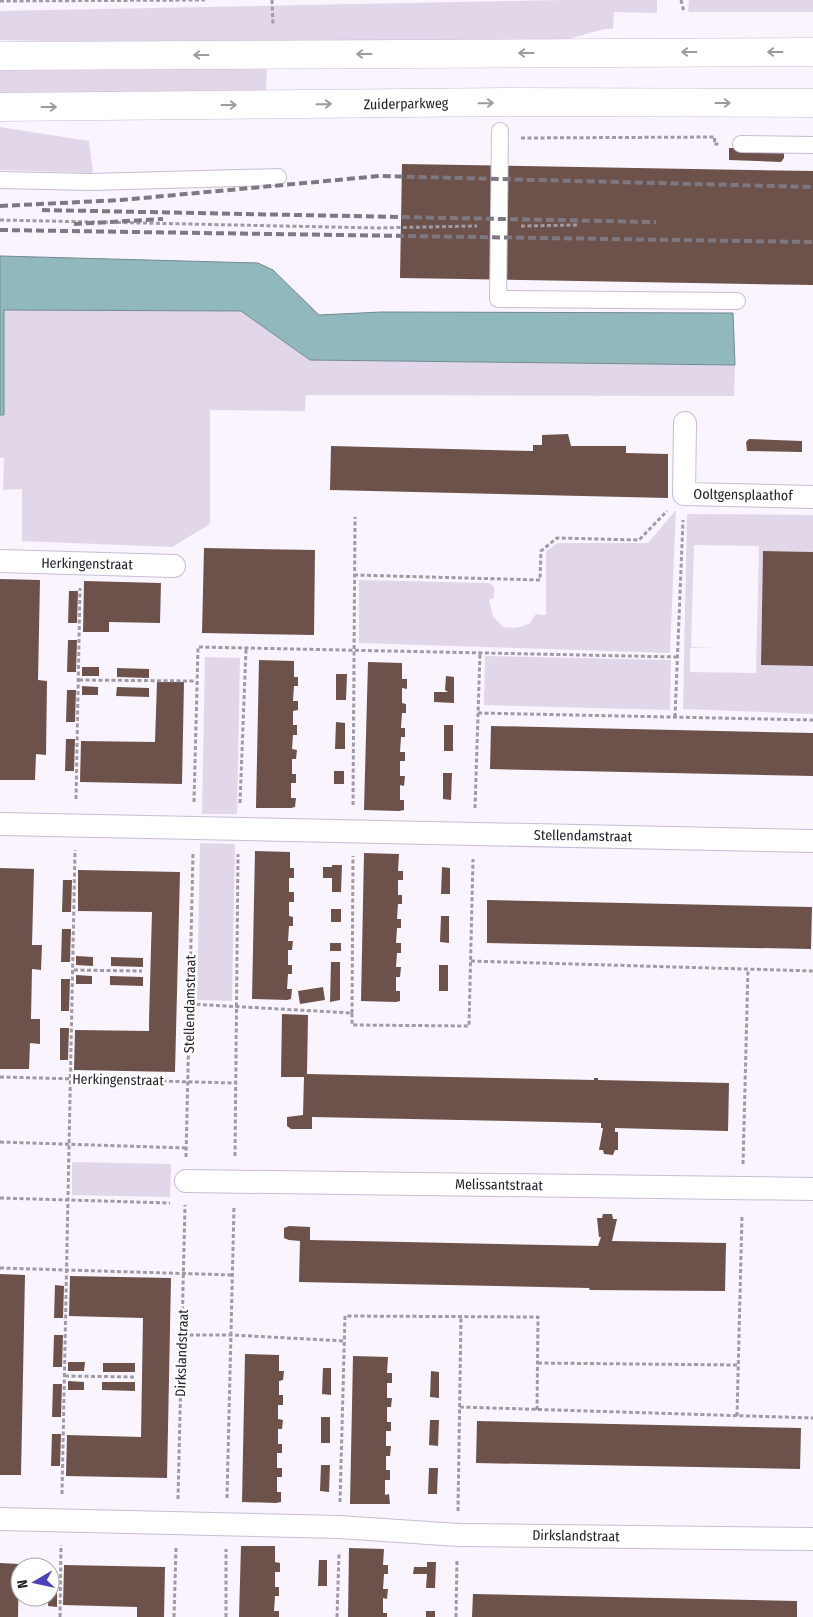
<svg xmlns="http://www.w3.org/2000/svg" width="813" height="1617" font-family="'Fira Sans Condensed',sans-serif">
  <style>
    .green { fill: #e1d7e9; fill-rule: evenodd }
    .water { fill: #91b8bc; stroke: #718a90 }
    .building { fill: #6c524a }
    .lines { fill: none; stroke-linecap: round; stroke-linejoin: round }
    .pedestrian-casing { stroke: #cabcd5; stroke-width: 18 }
    .minor-casing { stroke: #cabcd5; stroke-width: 24 }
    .secondary-casing { stroke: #cabcd5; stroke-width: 29 }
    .path { stroke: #a09aa4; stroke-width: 3; stroke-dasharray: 4 2.5; stroke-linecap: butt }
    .pedestrian { stroke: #fff; stroke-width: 16 }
    .minor { stroke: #fff; stroke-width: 22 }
    .secondary { stroke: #fff; stroke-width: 28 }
    .rail { stroke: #7e7882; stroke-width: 4; stroke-dasharray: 8 4; stroke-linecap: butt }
    .oneway { stroke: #9d9b9f }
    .labels { text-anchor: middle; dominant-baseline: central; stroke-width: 5; stroke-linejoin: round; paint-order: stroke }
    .street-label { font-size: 14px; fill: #252029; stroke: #fff }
  </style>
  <rect width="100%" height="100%" fill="#faf4fe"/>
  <path class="green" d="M565,0H657V13L614,12L613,29H604L558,42L285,46L0,40V11Z
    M689,0H813V12H688Z
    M0,63L267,64L266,92L0,93Z
    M0,127L89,141L93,173L0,170Z
    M4,310L241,311L310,360L735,365L734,396L306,395L305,411L210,410V524L172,547L22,541V489L3,490L4,458H0V415H4Z
    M676,510L670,653L359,643V580L490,583L494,587V598L489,600L493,616L503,627L516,628L529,624L536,614L546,615V551L558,543H648Z
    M687,514L813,515V552L763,551L761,664L813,666V714L683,709ZM694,545L759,546L756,673L690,672V648H713L691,647Z
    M485,656L671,660L670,710L484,705Z
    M205,657L240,658L237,814H202Z
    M200,843L235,844L232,1001L197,1000Z
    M72,1162L171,1164L170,1197L72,1195Z"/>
  <path class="water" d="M0,256L258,263L273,270L319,315L381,312L733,313L735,365L310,360L241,311L4,310V415H0Z"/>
  <path class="building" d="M729,148L773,149L784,152V158L781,162L729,160Z
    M402,164L813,171V285L400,278Z
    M568,434L571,446H626V453L668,454V498L330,490L331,446L533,451V445H542V435Z
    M749,439L802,441V452L747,451L746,442Z
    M204,548L315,550L314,635L202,633Z
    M763,551L813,552V666L761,665Z
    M0,579L40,580L38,680L47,681L46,755L36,754L35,780H0Z
    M84,581L161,583L160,623L109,622V632H83Z
    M69,591H78L77,623H68Z
    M68,640H77L76,672H67Z
    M259,660L294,661V677H298V686H294L293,701H298V710L293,711V725H297V735H293L292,749L297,750L296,759H292V774H296V783H291V798H296L295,807L291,808H256Z
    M368,662L402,663V679H407V689L402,688V703L406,704V713H402L401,728H405V737H401L400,752H405V761H400V776H405L404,786L400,785V800H404V810L399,811L364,810Z
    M82,667H99V676H82Z
    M117,668L149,669V678L117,677Z
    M336,674H347L346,700H336Z
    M446,676L454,677V703L434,702V692H448L445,690Z
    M157,682H184L182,784L80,782L81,741L155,742Z
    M82,686L98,687V695H82Z
    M117,687L149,688V697L116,696Z
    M67,690H76L75,722H66Z
    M336,722L345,723V749H335Z
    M444,725H453V751H444Z
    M491,726L813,733V776L490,769Z
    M66,739H75L74,771H65Z
    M334,771H344V784H334Z
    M443,773H452L451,800L443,799Z
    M255,851L290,852V868H294V878H289V892H294V902H289V916L293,917V926H289L288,941H293L292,950H288V965H292V974H288L287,989H292L291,999L287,1000L252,999Z
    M364,853L399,854L398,871H403V880H398V895H402V904H398L397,919H401V928H397L396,943H401V953H397L396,967H401L400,977H396V991H400V1001L396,1002L361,1001Z
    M332,865H342L341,892H332V878H323V867H332Z
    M442,867L450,868V894H441Z
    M0,868L34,869L32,945H42L41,970L32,969L31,1019H40V1044L30,1043L29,1069H0Z
    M78,870L180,872L175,1072L74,1070L75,1030L149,1031V1021L152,912L78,911Z
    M63,880H72L71,912H62Z
    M487,900L812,907L811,949L487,943Z
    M331,909H341V922H331Z
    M441,916H449V943L440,942Z
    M62,929H71L70,962H61Z
    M330,943H341V951H330Z
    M76,956L93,957V966L76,965Z
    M111,957L143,958V967L111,966Z
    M331,962H340V1000L330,1002Z
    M439,965H448V991H439Z
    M76,975L92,976V984H76Z
    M110,976L143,977V986L110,985Z
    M61,979H70L69,1011H61Z
    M323,987L325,1000L300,1004L298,991Z
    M282,1014L308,1015L307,1074L594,1080V1078H598V1080L729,1083L728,1131L615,1128V1132H618V1150H615L613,1155L604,1154L603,1150H599L603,1128H601V1123L312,1117V1129H291L287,1126V1117L303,1115L304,1077H281Z
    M60,1028H69L68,1060H60Z
    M603,1214H612L613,1219H617L612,1241L726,1243L725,1291L590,1290L589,1288L299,1282L300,1241L289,1240L284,1238V1228L289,1226L310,1227V1240L598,1246L601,1237H599L597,1218H602Z
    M0,1274L25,1275L21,1475H0Z
    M70,1276L171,1278L167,1478L66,1476L67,1435L141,1437L143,1318L69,1316Z
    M55,1285L64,1286L63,1318H54Z
    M54,1335H63L62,1367H53Z
    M245,1354L279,1355V1371H284L283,1380L279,1381V1395H283V1405H278V1419L283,1420L282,1429H278V1444H282V1453H277V1468H282V1477H277V1492H281V1502L276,1503L242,1502Z
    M353,1356L388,1357L387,1373H392V1383H387V1398H392L391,1407H387V1422H391V1431H386V1446H391L390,1456H386V1470H390V1480H385V1495L389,1494L390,1504H350Z
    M68,1362H85L84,1371H68Z
    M103,1363H135V1372H103Z
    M323,1368H331V1395L322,1394Z
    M431,1371L439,1372V1398L430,1397Z
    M68,1381L84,1382V1390H68Z
    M102,1382H135V1391L102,1390Z
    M53,1384H62L61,1417H52Z
    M321,1417H330V1443H321Z
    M430,1420H439L438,1446L429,1445Z
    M477,1421L801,1428L800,1469L476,1463Z
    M52,1434H61L60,1466H51Z
    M321,1465H330L329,1492L320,1491Z
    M429,1468H438L437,1494H428Z
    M241,1546H275V1562L280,1563V1572H275V1587H279V1596H275L274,1611H279V1617H239Z
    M349,1548L384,1549L383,1565H388V1574H384L383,1589H388L387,1599L383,1598V1613H387V1617H348Z
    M319,1560H327V1586H318Z
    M427,1562H436L435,1588H426L427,1574H413L414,1567H427Z
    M0,1563L19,1564L18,1617H0Z
    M64,1565L165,1567L164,1617H137V1607L63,1605Z
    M50,1574L57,1575V1607L48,1606Z
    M473,1594L797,1601V1617H472Z
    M426,1611H435V1617H426Z"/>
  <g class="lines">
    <g class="pedestrian-casing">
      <path id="pedestrian" d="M500,131L498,299L737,301
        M741,144L813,145
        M0,180L90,182L278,177"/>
    </g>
    <g class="minor-casing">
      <path id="minor" d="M685,423L684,494L813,497
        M0,561L174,566
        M0,824L813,841
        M186,1181L813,1189
        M0,1519L339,1527L458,1535L813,1539"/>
    </g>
    <g class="secondary-casing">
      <path id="secondary" d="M0,56L813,52
        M0,107L507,102L813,103"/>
    </g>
    <path class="path" d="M272,0L273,26
      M681,0L684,12
      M0,1L205,0
      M521,138L715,137L714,144H720
      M0,220L377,228L477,226
      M521,226L577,225
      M354,575L540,580L541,551L557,538L639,540L667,511
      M79,680L196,681
      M478,713L813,720
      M675,717L683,520
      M76,799L80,588
      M194,802L198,647L677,657
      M240,803L246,649
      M353,805L355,517
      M475,808L480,653
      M471,961L813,971
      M74,970L142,971
      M190,1004L352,1013V1025L469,1026L473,859
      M352,1013L353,856
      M0,1077L235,1083
      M0,1142L186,1148
      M235,1156L238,854
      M186,1157L193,853
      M743,1164L748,969
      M0,1198L170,1203
      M0,1268L233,1275
      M183,1335H232L345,1341
      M538,1363L738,1365
      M65,1376L134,1377
      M460,1407L813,1418
      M737,1416L742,1215
      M62,1494L75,850
      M227,1498L234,1207
      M178,1499L185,1205
      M340,1502L345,1316L538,1317L537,1410
      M458,1511L461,1316
      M60,1617L61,1545
      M174,1617L176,1548
      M226,1617V1549
      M337,1617L339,1553
      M456,1617L457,1559"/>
    <use href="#pedestrian" class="pedestrian"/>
    <use href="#minor" class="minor"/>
    <use href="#secondary" class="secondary"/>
    <path class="rail" d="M0,206L121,200L380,176L813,187
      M42,210L656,222
      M74,224L163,219
      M0,230L813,242"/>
  </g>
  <defs><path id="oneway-shaft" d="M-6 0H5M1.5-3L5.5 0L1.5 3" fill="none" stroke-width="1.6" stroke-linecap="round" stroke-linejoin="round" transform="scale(1.25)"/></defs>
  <g class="oneway">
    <use href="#oneway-shaft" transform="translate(689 52) rotate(180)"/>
    <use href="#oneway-shaft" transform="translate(775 52) rotate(-180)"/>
    <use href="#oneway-shaft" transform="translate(526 53) rotate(180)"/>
    <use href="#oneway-shaft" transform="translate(364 54) rotate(180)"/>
    <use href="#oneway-shaft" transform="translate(201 55) rotate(180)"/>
    <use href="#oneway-shaft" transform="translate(486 103) rotate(-1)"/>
    <use href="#oneway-shaft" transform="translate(723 103)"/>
    <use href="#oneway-shaft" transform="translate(324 104) rotate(-1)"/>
    <use href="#oneway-shaft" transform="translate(229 105)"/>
    <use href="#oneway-shaft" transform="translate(49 107)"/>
  </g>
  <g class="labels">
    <g class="street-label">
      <text transform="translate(406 104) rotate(-1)">Zuiderparkweg</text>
      <text transform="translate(743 495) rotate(1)">Ooltgensplaathof</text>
      <text transform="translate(87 564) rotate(1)">Herkingenstraat</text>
      <text transform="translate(583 836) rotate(1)">Stellendamstraat</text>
      <text transform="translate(190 1004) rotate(-89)">Stellendamstraat</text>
      <text transform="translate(118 1080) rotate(1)">Herkingenstraat</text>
      <text transform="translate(499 1185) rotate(1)">Melissantstraat</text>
      <text transform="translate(182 1353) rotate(-88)">Dirkslandstraat</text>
      <text transform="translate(576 1536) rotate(1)">Dirkslandstraat</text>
    </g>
  </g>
  <g transform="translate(35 1582) rotate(261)"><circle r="24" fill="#ffffff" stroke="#a8a6a9"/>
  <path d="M0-4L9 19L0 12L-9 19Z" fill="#4e42b9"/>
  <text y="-8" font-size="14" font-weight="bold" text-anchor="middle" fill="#252029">N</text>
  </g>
</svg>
